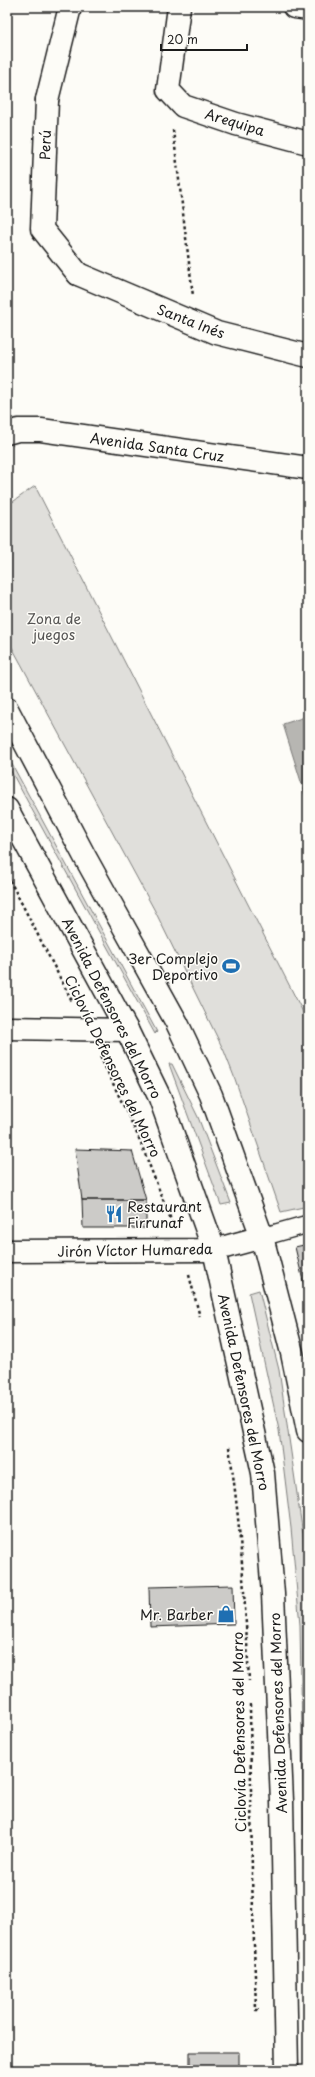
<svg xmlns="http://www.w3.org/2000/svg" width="315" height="2077" font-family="'Playpen Sans',sans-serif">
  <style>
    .green { fill: #e0dfdb; stroke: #7e7e7c }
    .water { fill: #b7b6b2; stroke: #797876 }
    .building { fill: #cccbc8; stroke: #1c1c1c }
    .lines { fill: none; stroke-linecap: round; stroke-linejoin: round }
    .service-casing { stroke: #1c1c1c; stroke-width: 20 }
    .pedestrian-casing { stroke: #1c1c1c; stroke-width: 25 }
    .minor-casing { stroke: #1c1c1c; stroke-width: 25 }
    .primary-casing { stroke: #1c1c1c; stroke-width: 25 }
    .path { stroke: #1c1c1c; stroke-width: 2.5; stroke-dasharray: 3 3; stroke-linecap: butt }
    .service { stroke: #fdfcf7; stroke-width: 17 }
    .pedestrian { stroke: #fdfcf7; stroke-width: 22 }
    .minor { stroke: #fdfcf7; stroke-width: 22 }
    .primary { stroke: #fdfcf7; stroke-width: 22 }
    .labels { text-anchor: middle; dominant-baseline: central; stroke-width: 3; stroke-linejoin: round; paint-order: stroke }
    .street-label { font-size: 14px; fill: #1c1c1c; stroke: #fdfcf7 }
    .park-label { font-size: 14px; fill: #575655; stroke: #fdfcf7 }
    .poi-label { font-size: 14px; fill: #1c1c1c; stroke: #fdfcf7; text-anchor: end }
  </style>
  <rect width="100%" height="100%" fill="#fdfcf7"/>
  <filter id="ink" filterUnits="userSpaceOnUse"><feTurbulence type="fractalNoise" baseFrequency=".025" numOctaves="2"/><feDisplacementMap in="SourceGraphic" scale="8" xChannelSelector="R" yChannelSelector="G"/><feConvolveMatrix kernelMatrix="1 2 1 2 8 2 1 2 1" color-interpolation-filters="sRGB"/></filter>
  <g filter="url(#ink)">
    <path class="green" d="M35,486L308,1022V1206L281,1212L235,1079L224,1051L155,911L7,638V506Z
      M7,755L157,1032L155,1034L7,764Z
      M169,1064H172L198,1117L231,1203L221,1205Z
      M259,1290L279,1370L303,1535L308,1636V2070L300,1625L291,1528L279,1430L249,1293Z"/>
    <path class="water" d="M308,716V804L283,724Z"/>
    <path class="building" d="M75,1149L132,1151L146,1200H82Z
      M82,1200H146V1228H83Z
      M308,1244V1302L295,1247Z
      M233,1585L234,1624L150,1627L149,1587Z
      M190,2052H239V2070H190Z"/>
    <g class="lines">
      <g class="service-casing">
        <path id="service" d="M262,1237L308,1224"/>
      </g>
      <g class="pedestrian-casing">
        <path id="pedestrian" d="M47,100L42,229L78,274"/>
      </g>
      <g class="minor-casing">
        <path id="minor" d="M179,7L168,90L183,106L236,124L308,143
          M294,7L308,9
          M47,100L70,7
          M78,274L217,333L308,356
          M7,433L18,430H41L308,468
          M7,1028L127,1030
          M7,1251L214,1250L262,1237"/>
      </g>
      <g class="primary-casing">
        <path id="primary" d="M7,709L85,857L177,1023L211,1095L262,1237L292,1353L308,1431
          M7,809L127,1030L160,1098L214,1250L263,1473L273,1594L282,1801L287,2070"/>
      </g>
      <path class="path" d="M173,130L193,296
        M7,875L73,1003
        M100,1056L138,1136L173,1225
        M189,1275L200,1317
        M229,1447C241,1524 245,1603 249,1681
        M250,1704L252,1876L256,2010H261"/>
      <use href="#service" class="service"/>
      <use href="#pedestrian" class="pedestrian"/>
      <use href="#minor" class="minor"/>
      <use href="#primary" class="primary"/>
    </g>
  </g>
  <defs>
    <g id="stadium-bare" transform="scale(1.38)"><path d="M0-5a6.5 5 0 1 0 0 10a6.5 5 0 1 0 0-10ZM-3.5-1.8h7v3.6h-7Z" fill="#1f6fb2" stroke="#fdfcf7" stroke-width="2.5" paint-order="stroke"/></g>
    <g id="restaurant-bare" transform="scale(1.38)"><path d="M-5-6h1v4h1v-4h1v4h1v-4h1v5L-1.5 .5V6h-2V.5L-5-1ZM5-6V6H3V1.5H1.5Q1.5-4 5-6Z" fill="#1f6fb2" stroke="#fdfcf7" stroke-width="2.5" paint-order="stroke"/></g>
    <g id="shop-bare" transform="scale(1.38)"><path d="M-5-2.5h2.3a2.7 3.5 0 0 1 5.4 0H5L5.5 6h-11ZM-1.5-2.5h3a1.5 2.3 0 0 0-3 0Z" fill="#1f6fb2" stroke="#fdfcf7" stroke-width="2.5" paint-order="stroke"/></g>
  </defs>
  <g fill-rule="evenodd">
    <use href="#stadium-bare" x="231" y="966"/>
    <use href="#restaurant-bare" x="114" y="1214"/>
    <use href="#shop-bare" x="226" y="1614"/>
  </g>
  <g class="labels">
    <g class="street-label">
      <text transform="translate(235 122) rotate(17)">Arequipa</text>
      <text transform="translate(45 145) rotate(-88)">Perú</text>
      <text transform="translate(191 321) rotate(21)">Santa Inés</text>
      <text transform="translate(157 447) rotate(8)">Avenida Santa Cruz</text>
      <text transform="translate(112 1008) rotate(63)">Avenida Defensores del Morro</text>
      <text transform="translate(113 1066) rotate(64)">Ciclovía Defensores del Morro</text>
      <text transform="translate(135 1250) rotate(-1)">Jirón Víctor Humareda</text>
      <text transform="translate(244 1392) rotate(78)">Avenida Defensores del Morro</text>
      <text transform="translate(278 1713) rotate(-92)">Avenida Defensores del Morro</text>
      <text transform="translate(239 1732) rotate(-91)">Ciclovía Defensores del Morro</text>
    </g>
    <g class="park-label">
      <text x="54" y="618">Zona de<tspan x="54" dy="16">juegos</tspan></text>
    </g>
    <g class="poi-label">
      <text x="218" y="958">3er Complejo<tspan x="218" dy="16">Deportivo</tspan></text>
      <text x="127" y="1206" text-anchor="start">Restaurant<tspan x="127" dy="16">Firrunaf</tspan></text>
      <text x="213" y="1614">Mr. Barber</text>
    </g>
  </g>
  <rect width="315" height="2077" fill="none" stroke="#fdfcf7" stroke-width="24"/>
  <rect x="12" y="12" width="291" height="2053" fill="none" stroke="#1c1c1c" stroke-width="1.5" filter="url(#ink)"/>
  <path d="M161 44v6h86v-6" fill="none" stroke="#1c1c1c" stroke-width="2"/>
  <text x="167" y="44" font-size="12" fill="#1c1c1c" stroke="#fdfcf7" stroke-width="3" paint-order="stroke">20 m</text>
</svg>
